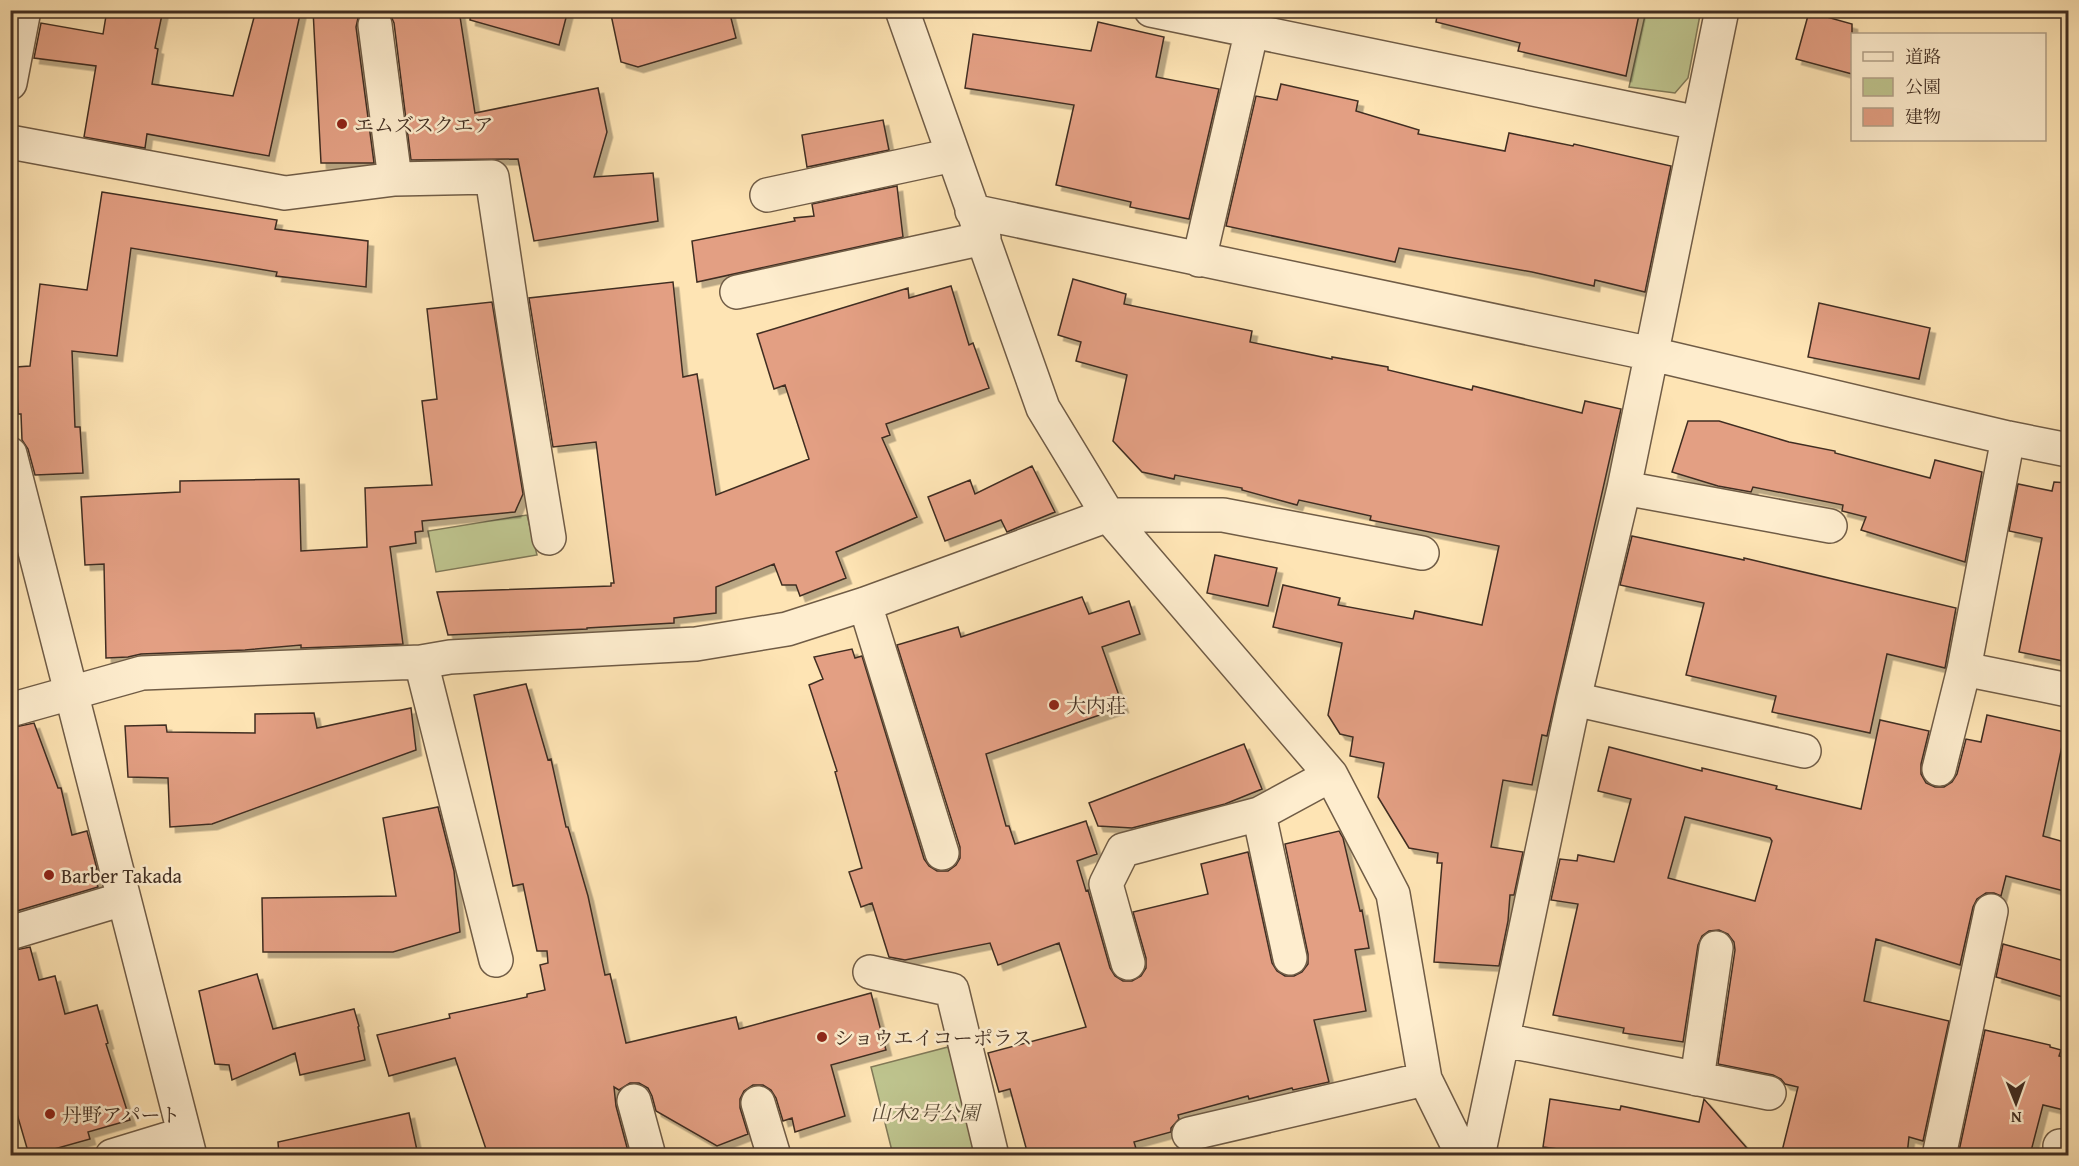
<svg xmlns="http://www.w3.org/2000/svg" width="2079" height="1166" font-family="'Gentium Book Plus','Noto Serif JP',serif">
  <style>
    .green { fill: #bec48e; stroke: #807958; stroke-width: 1.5 }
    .building { fill: #e39f83; stroke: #412e22; stroke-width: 1.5; fill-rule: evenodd; filter: url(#shadow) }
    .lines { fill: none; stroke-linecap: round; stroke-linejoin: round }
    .street-casing { stroke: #705c46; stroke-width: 36 }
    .street { stroke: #feedce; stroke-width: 33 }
    .poi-dot { fill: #8f2418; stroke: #feedce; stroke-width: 2 }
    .labels { text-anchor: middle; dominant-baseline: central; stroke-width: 5; stroke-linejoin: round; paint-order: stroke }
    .poi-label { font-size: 20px; fill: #412e22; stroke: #feedce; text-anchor: start }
    .park-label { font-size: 20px; font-style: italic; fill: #5a4c38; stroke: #feedce }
  </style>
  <defs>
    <filter id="shadow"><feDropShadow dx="5.5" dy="5.5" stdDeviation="0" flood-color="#0004"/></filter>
  </defs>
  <rect width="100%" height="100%" fill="#fee4b4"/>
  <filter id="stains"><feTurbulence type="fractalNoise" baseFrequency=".00333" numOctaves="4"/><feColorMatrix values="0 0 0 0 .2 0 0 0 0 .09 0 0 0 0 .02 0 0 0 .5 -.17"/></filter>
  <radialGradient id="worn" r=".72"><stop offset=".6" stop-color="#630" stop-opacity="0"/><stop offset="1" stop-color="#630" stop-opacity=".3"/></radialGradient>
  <path class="green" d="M1646,11H1680L1700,15L1688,78L1675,93L1629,87Z
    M527,515L537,555L436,572L428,531Z
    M948,1047L976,1140L971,1155H893L871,1067Z"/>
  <path class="building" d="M107,10H163L155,48L158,49L152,84L233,96L256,10H301L269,156L147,134L145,148L84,137L96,66L34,58L41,23L103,34Z
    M313,10H363L358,18L356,27L374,163H321Z
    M386,10H459L475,113L598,88L607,132L594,177L653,173L658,221L534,241L518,159L411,160L394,23L390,14Z
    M471,10H568L559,45L470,20Z
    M610,10H729L736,38L638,67L621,62Z
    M1438,10H1640L1626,76L1518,51L1520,43L1436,22Z
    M1809,12L1852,24V74L1796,59Z
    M1098,22L1164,37L1156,77L1219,89L1189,219L1130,207L1131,202L1056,185L1074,105L965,88L973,34L1091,51Z
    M1281,84L1358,101L1356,111L1419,130L1418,134L1505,151L1509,133L1573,146L1574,144L1671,166L1645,292L1595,280L1594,286L1532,272L1399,248L1395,262L1226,226L1256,96L1277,100Z
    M883,120L889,150L807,167L802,135Z
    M897,186L903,237L697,282L692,241L795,221L794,218L814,216L812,204Z
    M102,192L277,220L275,229L368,241L366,287L276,276L277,272L131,248L117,356L72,351L75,427H80L83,473L35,475L28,449L22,440L21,414H18L16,367L30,366L40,284L87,290Z
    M1073,279L1126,294L1124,304L1252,331L1250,342L1332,359V357L1388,367V370L1472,390L1473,386L1582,413L1585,401L1621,409L1547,736L1542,735L1532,785L1503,780L1491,847L1523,852L1514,895H1510L1508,921L1499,966L1434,962L1442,863H1437L1438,853L1409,848L1378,797L1384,763L1350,756L1353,737L1340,734L1328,715L1342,643L1273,627L1283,585L1340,598L1338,605L1413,619L1415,611L1482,625L1499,546L1370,520L1371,516L1299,500L1297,505L1242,490V488L1175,475L1174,479L1142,472L1113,441L1127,375L1076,361L1081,342L1058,335Z
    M673,282L683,377L697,374L716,495L809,459L785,385L774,389L757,334L908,288L909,298L951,286L969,345L973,343L989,388L886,424L890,435L882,438L917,517L836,552L846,578L800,596L796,585H782L774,564L716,587V613L674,618V623L587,628V629L448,635L437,592L611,586V583H614L596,442L553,447L529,298Z
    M492,302L523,494L515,512L422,521L423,531L415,532L416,543L390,547L403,644L301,648V645L245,650L141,654L128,657L106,658L104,564L85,565L81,497L180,492V481L299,479L301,551L367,547L365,488L432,485L422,401L437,399L427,309Z
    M1819,303L1930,328L1919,379L1808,357Z
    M1688,421H1719L1789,442L1835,451V453L1930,478L1935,460L1982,472L1965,562L1861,530L1866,517L1842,511L1843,505L1753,487L1751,492L1718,486L1672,472Z
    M1032,466L1055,512L1007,532L1001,520L945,541L928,497L970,480L975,494Z
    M2054,482L2068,483V662L2019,652L2042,538L2009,531L2018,484L2052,491Z
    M1632,536L1744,560V558L1956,608L1945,668L1887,654L1870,733L1772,712L1776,696L1686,675L1704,603L1620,585Z
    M1215,555L1277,568L1268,606L1207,593Z
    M1082,597L1089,614L1129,601L1140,634L1102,647L1123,707L986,754L1006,826H1009L1015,844L1086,821L1097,854L1077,861L1086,891L1088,890L1110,968L1115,976L1123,981H1132L1141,976L1146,968V958L1133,912L1208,894L1201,864L1248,852L1272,963L1277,971L1285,976H1294L1302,972L1308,964V954L1285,844L1339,831L1343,838L1360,911L1362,910L1369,948L1355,950L1366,1011L1314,1020L1329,1082L1293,1090L1292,1088L1249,1099L1248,1096L1178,1115L1179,1119L1171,1128V1132L1134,1142L1138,1155H1028L1010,1089L999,1092L988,1053L1086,1027L1059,943L998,965L990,943L905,960L889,957L872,903L861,907L849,872L862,868L835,772L837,771L809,685L823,679L814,657L852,649L855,658L862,656L924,859L929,866L937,871H948L956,865L960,858V847L897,645L958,627L961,637Z
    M526,684L548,760L551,759L566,827H568L588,896L605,975L610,974L626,1043L736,1017L739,1029L871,993L886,1050L831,1065L845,1116L795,1132L792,1118L783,1121L776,1098L771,1090L763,1085H753L744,1091L740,1099V1108L748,1134L717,1146L656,1111L652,1096L648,1088L639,1083H630L619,1090L614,1087L616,1106L629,1155H488L455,1058L389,1076L377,1035L450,1018L449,1014L527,997V994L545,990L540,965L548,963L547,951H537L523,884L513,886L474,695Z
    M411,708L416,750L212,824L170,827L168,778L128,777L125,726L166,725L167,732L255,733V714L314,713L317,728Z
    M1987,715L2065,732L2043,836L2068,843V892L2006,876L2001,896L1994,893H1986L1977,899L1973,907L1960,965L1876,939L1864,1001L1949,1021L1923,1141L1909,1137L1907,1155H1781L1798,1087L1785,1084L1781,1079L1773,1075L1718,1064L1735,950L1734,942L1728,934L1719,930L1709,931L1702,936L1698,945L1683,1042L1623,1033L1624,1028L1553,1015L1578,904L1551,900L1560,859L1577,861L1578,855L1614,862L1631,799L1598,791L1609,747L1702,771V768L1777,786L1776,789L1861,809L1880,720L1929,731L1921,764V774L1926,783L1935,787H1944L1952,782L1957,774L1966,739L1981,742ZM1685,817L1770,838L1772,841L1755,901L1668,878Z
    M34,723L58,788H61L72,835L87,831L97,869L93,870L98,887L10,913V728Z
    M1244,744L1262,789L1225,804L1132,828L1098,826L1089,803Z
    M438,807L454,871L460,932L393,952H263L262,898L396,896L383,818Z
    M2003,944L2068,962V977L2063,997L1996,977Z
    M30,947L39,980L55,976L65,1014L97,1005L108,1043L106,1044L130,1120L88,1132L90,1139L33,1155H29L10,1090V951Z
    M257,974L273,1029L354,1009L359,1026L358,1027L365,1060L300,1075L295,1053L232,1080L229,1065L215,1064L199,991Z
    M1985,1030L2050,1045V1047L2061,1050L2059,1056L2068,1058V1111L2043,1105L2030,1155H1977L1959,1151Z
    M1550,1099L1620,1110L1621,1106L1699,1122L1704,1099L1753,1155H1604L1543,1147Z
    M409,1113L418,1155H279L278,1142Z"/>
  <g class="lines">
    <g class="street-casing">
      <path id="street" d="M902,10L1043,408L1108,515L1331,775L1393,894L1425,1079L1463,1156
        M1151,10L1698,123
        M375,25L395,179
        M10,83L24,10
        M10,142L285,193L395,179L492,177L519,357L549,538
        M767,195L953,155
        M972,211L1652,354L2008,438L2068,450
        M1199,260L1256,12
        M737,292L984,238
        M10,454L190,1156
        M1624,488L1830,526
        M865,604L942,853
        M421,662L496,960
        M1964,669L2068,690
        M1574,699L1804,751
        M10,710L142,673L421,662L450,657L696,644L787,629L865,604L1108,515H1223L1422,553
        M1939,769L1964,669L2008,438
        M1259,814L1290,958
        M10,933L123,899
        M1128,963L1106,884L1123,850L1259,814L1331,775
        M870,972L952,990L992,1156
        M1504,1040L1769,1093
        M1697,1079L1716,948
        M634,1101L649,1156
        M758,1103L774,1156
        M1189,1134L1425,1079
        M2060,1146L2068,1148
        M112,1156L184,1134
        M1478,1156L1574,699L1624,488L1722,10
        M1939,1156L1991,911"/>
    </g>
    <use href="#street" class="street"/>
  </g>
  <g class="poi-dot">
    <circle cx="342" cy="124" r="6"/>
    <circle cx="1054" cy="705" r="6"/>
    <circle cx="49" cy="875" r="6"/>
    <circle cx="822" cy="1037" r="6"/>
    <circle cx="50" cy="1114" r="6"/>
  </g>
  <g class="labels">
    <g class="poi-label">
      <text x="354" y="124">エムズスクエア</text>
      <text x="1066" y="705">大内荘</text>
      <text x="61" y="875">Barber Takada</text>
      <text x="834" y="1037">ショウエイコーポラス</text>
      <text x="62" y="1114">丹野アパート</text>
    </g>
    <g class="park-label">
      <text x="925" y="1112">山木2号公園</text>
    </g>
  </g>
  <rect width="2079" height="1166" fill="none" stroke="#fee4b4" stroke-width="36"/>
  <rect x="12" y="12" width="2055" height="1142" fill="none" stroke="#412e22" stroke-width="3"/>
  <rect x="18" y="18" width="2043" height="1130" fill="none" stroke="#412e22" stroke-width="1.5"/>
  <rect x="1851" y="33" width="195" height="108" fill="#feedce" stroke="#b2a189" stroke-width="1.5"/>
  <rect x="1863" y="52" width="30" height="9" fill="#feedce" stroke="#b2a189" stroke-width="1.5"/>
  <text x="1905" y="63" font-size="18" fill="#412e22">道路</text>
  <rect x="1863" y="78" width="30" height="18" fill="#bec48e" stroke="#b2a189" stroke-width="1.5"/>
  <text x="1905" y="93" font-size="18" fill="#412e22">公園</text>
  <rect x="1863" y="108" width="30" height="18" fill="#e39f83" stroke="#b2a189" stroke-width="1.5"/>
  <text x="1905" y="123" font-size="18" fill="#412e22">建物</text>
  <g transform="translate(2016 1103) rotate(179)" stroke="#feedce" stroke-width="4.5" paint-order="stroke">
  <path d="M0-4.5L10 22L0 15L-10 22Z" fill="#412e22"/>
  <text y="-9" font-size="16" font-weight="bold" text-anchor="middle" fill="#412e22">N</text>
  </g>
  <rect width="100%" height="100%" filter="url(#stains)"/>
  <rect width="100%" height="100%" fill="url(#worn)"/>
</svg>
